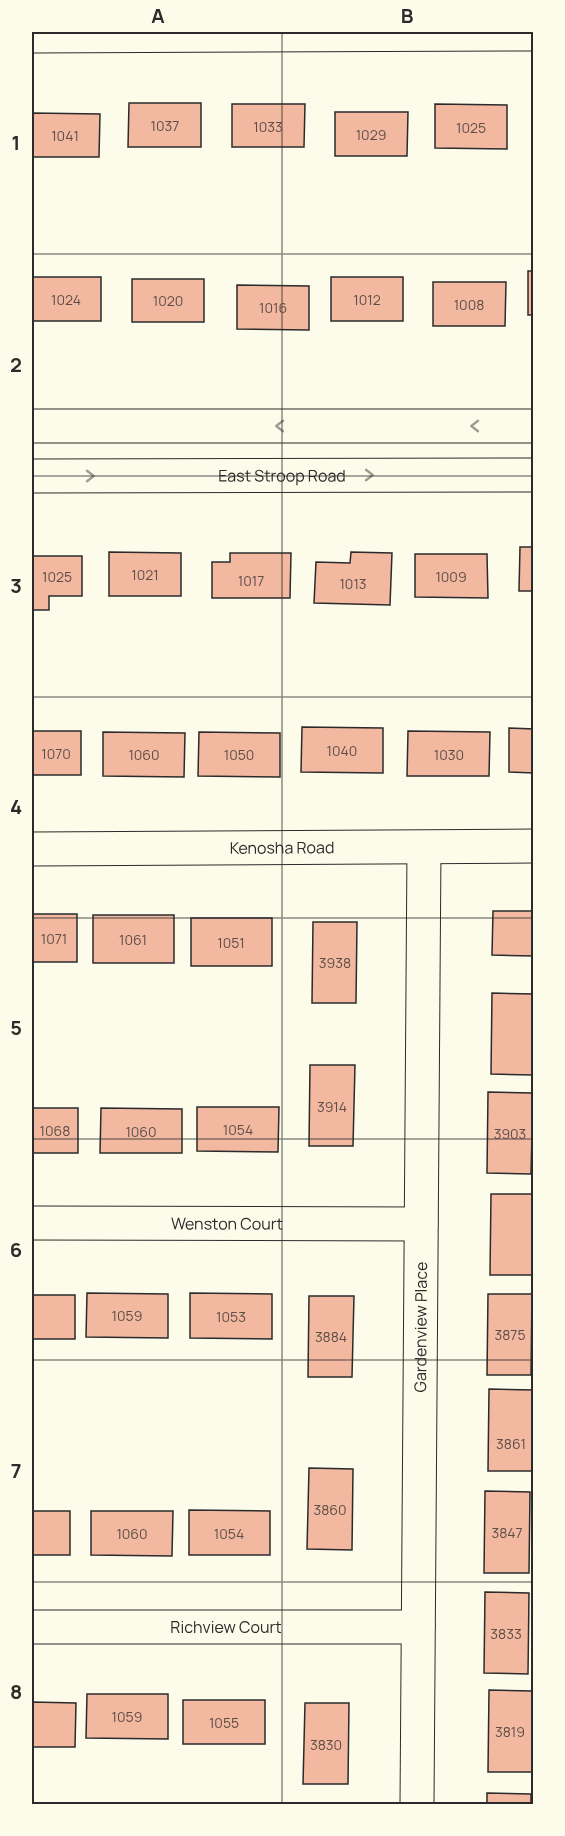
<svg xmlns="http://www.w3.org/2000/svg" width="565" height="1836" font-family="Manrope,sans-serif">
  <style>
    .building { fill: #f2b8a0; stroke: #2b2b2b; stroke-width: 1.5 }
    .lines { fill: none; stroke-linecap: round; stroke-linejoin: round }
    .minor-casing { stroke: #2b2b2b; stroke-width: 35 }
    .major-casing { stroke: #2b2b2b; stroke-width: 35 }
    .minor { stroke: #fdfbea; stroke-width: 33 }
    .major { stroke: #fdfbea; stroke-width: 33 }
    .oneway { stroke: #9e9d94 }
    .grid { fill: none; stroke: #2b2b2b; stroke-width: 1.5; stroke-opacity: 0.55 }
    .labels { text-anchor: middle; dominant-baseline: central; stroke-width: 4.5; stroke-linejoin: round; paint-order: stroke }
    .number-label { font-size: 14px; fill: #5d4e48 }
    .street-label { font-size: 16px; fill: #2b2b2b; stroke: #fdfbea }
    .neatline { fill: none; stroke: #2b2b2b; stroke-width: 2 }
    .grid-label { font-size: 20px; text-anchor: middle; font-weight: bold; fill: #2b2b2b }
  </style>
  <rect width="100%" height="100%" fill="#fdfbea"/>
  <path class="building" d="M129,103H201V147H128Z
    M232,104H305L304,147H232Z
    M435,104L507,105V149L435,148Z
    M335,112H408L407,156H335Z
    M32,113L100,114L99,157H32Z
    M528,271H534V315H528Z
    M32,277H101V321H32Z
    M331,277H403V321H331Z
    M132,279H204V322H132Z
    M433,282H506L505,326H433Z
    M237,285L309,286V330L237,329Z
    M520,547H534V591H519Z
    M109,552L181,553V596H109Z
    M351,552L392,553L390,605L314,603L316,562L350,563Z
    M230,553H291L290,598H212V562H230Z
    M415,554H487L488,598L415,597Z
    M32,556H82V596H49V610H32Z
    M302,727L383,728V773L301,772Z
    M509,728L534,729V773L509,772Z
    M32,731H81V775H32Z
    M408,731L490,732L489,776H407Z
    M103,732L185,733L184,777L103,776Z
    M199,732L280,733V777L198,776Z
    M493,911H534V956L492,955Z
    M32,914H77V962H32Z
    M93,915H174V963H93Z
    M191,918H272V966H191Z
    M313,922H357L356,1003H312Z
    M492,993L534,994V1075L491,1074Z
    M310,1065H355L353,1146H309Z
    M488,1092L533,1093L531,1174L487,1173Z
    M197,1107H279L278,1152L197,1151Z
    M32,1108H78V1153H32Z
    M101,1108L182,1109V1153H100Z
    M491,1194H534V1275H490Z
    M87,1293L168,1294V1338L86,1337Z
    M190,1293L272,1294V1339L190,1338Z
    M488,1294H532L531,1375H487Z
    M32,1295H75V1339H32Z
    M309,1296H354L352,1377H308Z
    M489,1389L534,1390L532,1471H488Z
    M309,1468L353,1469L352,1550L307,1549Z
    M485,1491L530,1492L529,1573H484Z
    M189,1510L270,1511V1555H189Z
    M32,1511H70V1555H32Z
    M91,1511H173L172,1556L91,1555Z
    M485,1592L529,1593L528,1674L484,1673Z
    M489,1690L533,1691L532,1772H488Z
    M87,1694H168V1739L86,1738Z
    M183,1700H265V1744H183Z
    M32,1702L76,1703L75,1747H32Z
    M305,1703H349L348,1784H303Z
    M487,1793L531,1794V1804H487Z"/>
  <g class="lines">
    <g class="minor-casing">
      <g id="minor">
        <path d="M32,36L534,34"/>
        <path id="s1" d="M32,849L534,846"/>
        <path id="s2" d="M32,1223L421,1224"/>
        <path id="s3" d="M32,1627H418"/>
        <path id="s4" d="M417,1804L424,848"/>
      </g>
    </g>
    <g class="major-casing">
      <g id="major">
        <path d="M32,426H534"/>
        <path id="s5" d="M32,476L534,475"/>
      </g>
    </g>
    <use href="#minor" class="minor"/>
    <use href="#major" class="major"/>
  </g>
  <defs><path id="oneway-chevron" d="M-2-3.5L2.5 0L-2 3.5" fill="none" stroke-width="1.6" stroke-linecap="round" stroke-linejoin="round" transform="scale(1.5)"/></defs>
  <g class="oneway">
    <use href="#oneway-chevron" transform="translate(280 426) rotate(-180)"/>
    <use href="#oneway-chevron" transform="translate(475 426) rotate(-180)"/>
    <use href="#oneway-chevron" transform="translate(369 475)"/>
    <use href="#oneway-chevron" transform="translate(90 476)"/>
  </g>
  <path class="grid" d="M282,32V1804M32,254H534M32,476H534M32,697H534M32,918H534M32,1139H534M32,1360H534M32,1582H534"/>
  <g class="labels">
    <g class="number-label">
      <text x="165" y="125">1037</text>
      <text x="268" y="126">1033</text>
      <text x="471" y="127">1025</text>
      <text x="371" y="134">1029</text>
      <text x="65" y="135">1041</text>
      <text x="66" y="299">1024</text>
      <text x="367" y="299">1012</text>
      <text x="168" y="300">1020</text>
      <text x="469" y="304">1008</text>
      <text x="273" y="307">1016</text>
      <text x="145" y="574">1021</text>
      <text x="57" y="576">1025</text>
      <text x="451" y="576">1009</text>
      <text x="251" y="580">1017</text>
      <text x="353" y="583">1013</text>
      <text x="342" y="750">1040</text>
      <text x="56" y="753">1070</text>
      <text x="144" y="754">1060</text>
      <text x="239" y="754">1050</text>
      <text x="449" y="754">1030</text>
      <text x="54" y="938">1071</text>
      <text x="133" y="939">1061</text>
      <text x="231" y="942">1051</text>
      <text x="335" y="962">3938</text>
      <text x="332" y="1106">3914</text>
      <text x="238" y="1129">1054</text>
      <text x="55" y="1130">1068</text>
      <text x="141" y="1131">1060</text>
      <text x="510" y="1133">3903</text>
      <text x="127" y="1315">1059</text>
      <text x="231" y="1316">1053</text>
      <text x="510" y="1334">3875</text>
      <text x="331" y="1336">3884</text>
      <text x="511" y="1443">3861</text>
      <text x="330" y="1509">3860</text>
      <text x="507" y="1532">3847</text>
      <text x="132" y="1533">1060</text>
      <text x="229" y="1533">1054</text>
      <text x="506" y="1633">3833</text>
      <text x="127" y="1716">1059</text>
      <text x="224" y="1722">1055</text>
      <text x="510" y="1731">3819</text>
      <text x="326" y="1744">3830</text>
    </g>
    <g class="street-label">
      <text stroke="none"><textPath href="#s5" startOffset="250">East Stroop Road</textPath></text>
      <text stroke="none"><textPath href="#s1" startOffset="250">Kenosha Road</textPath></text>
      <text stroke="none"><textPath href="#s2" startOffset="195">Wenston Court</textPath></text>
      <text stroke="none"><textPath href="#s4" startOffset="477">Gardenview Place</textPath></text>
      <text stroke="none"><textPath href="#s3" startOffset="194">Richview Court</textPath></text>
    </g>
  </g>
  <rect width="565" height="1836" fill="none" stroke="#fdfbea" stroke-width="66"/>
  <rect x="33" y="33" width="499" height="1770" class="neatline"/>
  <g class="grid-label">
    <text x="158" y="23">A</text>
    <text x="407" y="23">B</text>
    <text x="16" y="150">1</text>
    <text x="16" y="372">2</text>
    <text x="16" y="593">3</text>
    <text x="16" y="814">4</text>
    <text x="16" y="1035">5</text>
    <text x="16" y="1257">6</text>
    <text x="16" y="1478">7</text>
    <text x="16" y="1699">8</text>
  </g>
</svg>
